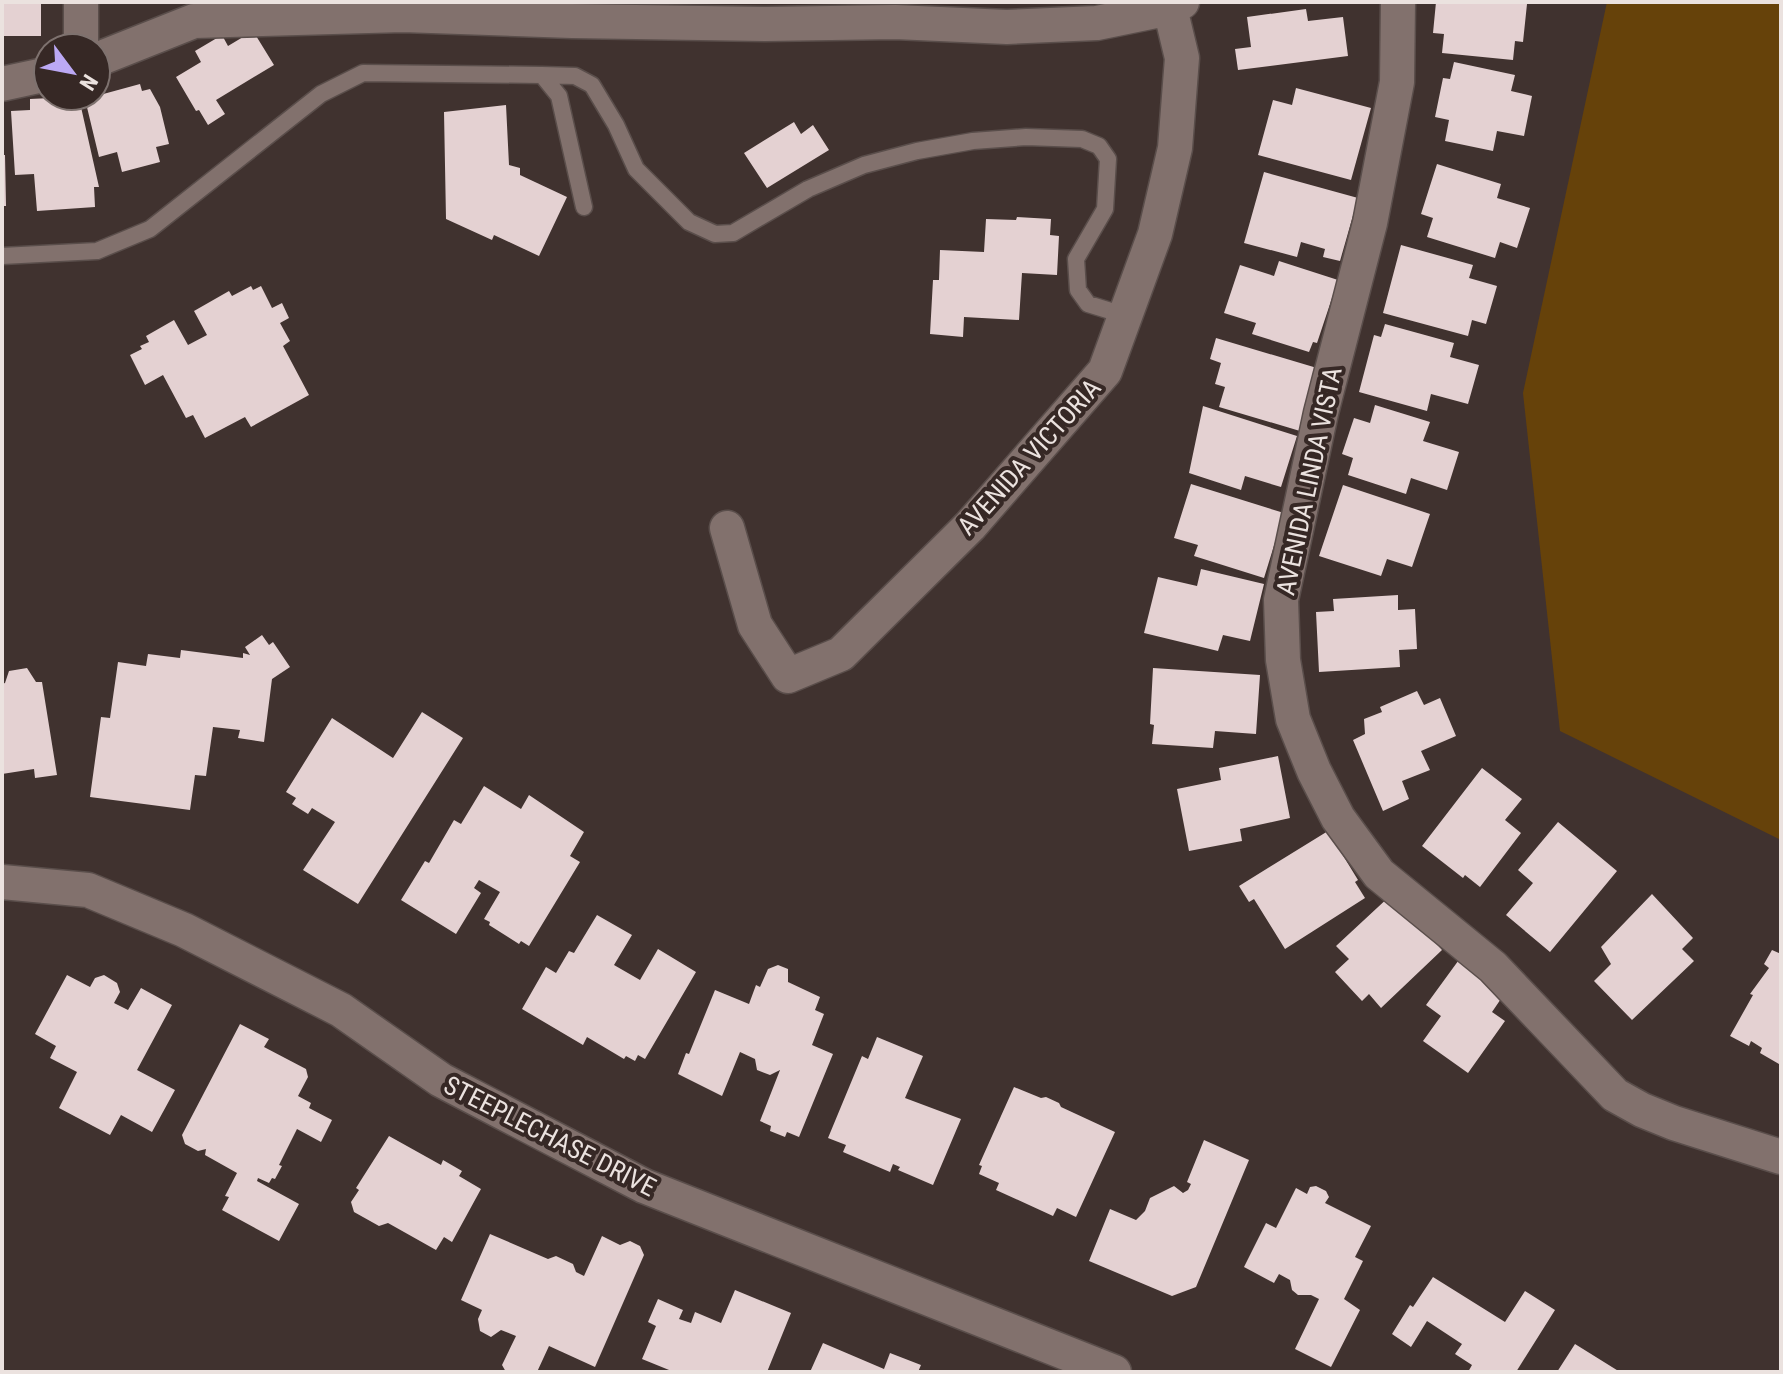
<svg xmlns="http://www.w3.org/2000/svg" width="1783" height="1374" font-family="'Roboto Condensed',sans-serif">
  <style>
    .green { fill: #66420a }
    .building { fill: #e4d1d2 }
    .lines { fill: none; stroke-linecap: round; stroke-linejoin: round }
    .lane-casing { stroke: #5a4e4b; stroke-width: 19 }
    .street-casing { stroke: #5a4e4b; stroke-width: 37 }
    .lane { stroke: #82716d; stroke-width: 16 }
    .street { stroke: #82716d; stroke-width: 34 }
    .labels { text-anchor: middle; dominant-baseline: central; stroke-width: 8; stroke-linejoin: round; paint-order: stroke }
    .street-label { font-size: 26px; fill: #ebe2df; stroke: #362825 }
  </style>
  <rect width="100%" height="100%" fill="#40322f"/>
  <path class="green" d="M1607,2H1781V840L1560,731L1523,393Z"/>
  <path class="building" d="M2,2H41V36H3Z
    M1436,2L1527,4L1523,42L1515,41L1513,60L1442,53L1444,34L1433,33Z
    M1306,9L1308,21L1343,17L1348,56L1238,70L1235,49L1251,47L1247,17Z
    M253,31L274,65L216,100L225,114L208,125L199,110L196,111L176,77L201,62L195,51L222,35L228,46Z
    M1454,62L1515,75L1511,91L1532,96L1524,136L1497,131L1493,151L1445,141L1449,120L1435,117L1443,78L1450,79Z
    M140,84L142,91L150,89L160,107L169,144L156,147L160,162L122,172L117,152L99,157L85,99Z
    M1296,88L1371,108L1351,180L1258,155L1273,100L1292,105Z
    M72,97L73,108L81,107L99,187H94L95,207L37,211L34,174L15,175L11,111L30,110V99Z
    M506,105L509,165L520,168V175L567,197L539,256L494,235L492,240L446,219L444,112Z
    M794,122L801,134L813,125L829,150L767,188L744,153Z
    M2,155H5L6,206H2Z
    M1437,164L1501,184L1497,198L1530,208L1517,248L1500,242L1495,258L1427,237L1433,218L1421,214Z
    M1264,172L1358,198L1340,261L1323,257L1325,249L1301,242L1297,257L1244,243Z
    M1017,217L1051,219L1050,235L1059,236L1057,275L1022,273L1019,320L964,317L963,337L930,334L933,280H939L940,250L984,252L986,219L1016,220Z
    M1401,245L1473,265L1469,278L1497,286L1486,324L1472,320L1468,336L1383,313Z
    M1279,261L1338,280L1317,343L1313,342L1309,352L1252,334L1256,323L1224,313L1240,265L1274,276Z
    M251,286L253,290L261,286L272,308L282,303L289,318L280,323L290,341L283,346L309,395L251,427L245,417L205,438L193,415L186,418L163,375L145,385L130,355L142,349L140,346L149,342L146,336L174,320L188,345L207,335L194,311L229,291L232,296Z
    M1385,324L1454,343L1450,357L1479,365L1468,404L1431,394L1427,411L1359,392L1374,335L1381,337Z
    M1216,338L1317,368L1300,431L1219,407L1225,387L1215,384L1221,363L1210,359Z
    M1375,405L1430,422L1423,441L1459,452L1447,490L1411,478L1406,494L1348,475L1353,458L1342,454L1354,418L1370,423Z
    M1203,406L1297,436L1281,487L1245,476L1241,490L1189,473Z
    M1191,484L1284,513L1264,578L1194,556L1198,545L1174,538Z
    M1343,485L1430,514L1412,567L1387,559L1381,576L1319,556Z
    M1201,569L1264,584L1250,641L1223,635L1218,651L1144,633L1158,577L1197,586Z
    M1398,595V610L1415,609L1417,649L1399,650L1400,667L1319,672L1316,612L1334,611L1333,599Z
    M262,635L269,645L273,642L290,667L272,679L264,742L238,738L240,730L213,727L206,776L195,775L190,810L90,797L101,717L110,718L118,662L146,666L148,654L180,658L181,650L243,658V653L250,655L245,647Z
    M27,668L36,682H42L57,775L35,778L34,769L2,774V684L5,683L9,671Z
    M1153,668L1260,675L1256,734L1215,731L1213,748L1152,744L1154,725L1150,724Z
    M1417,691L1424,705L1440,698L1456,736L1421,751L1430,770L1402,781L1409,799L1383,811L1353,740L1365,734L1364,719L1382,712L1380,707Z
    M422,712L463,738L358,904L303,870L335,822L312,808L308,814L292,804L296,798L286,792L332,718L393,758Z
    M1278,756L1290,818L1240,829L1242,841L1189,851L1177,789L1221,780L1219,768Z
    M1482,768L1522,799L1505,820L1521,833L1480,887L1465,875L1463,878L1422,846Z
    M484,786L521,809L529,795L584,832L570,856L580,862L529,946L521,941L519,944L489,925L490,922L484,919L500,892L479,880L474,888L481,893L456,934L401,900L425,861L429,863L454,820L461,824Z
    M1558,822L1617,871L1550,952L1506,915L1533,883L1518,870Z
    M1328,831L1358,880L1355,882L1365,898L1285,949L1254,899L1249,902L1239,886Z
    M1652,894L1693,938L1682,949L1694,961L1632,1020L1594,981L1611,964L1601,947Z
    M1391,895L1442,950L1381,1008L1369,994L1362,1001L1335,972L1349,959L1336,946Z
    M597,915L632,935L614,965L640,980L658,949L696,972L645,1059L638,1055L635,1061L626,1056L624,1059L587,1037L583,1045L522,1009L546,967L556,973L569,951L574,953Z
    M1772,950L1781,954V1059L1779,1064L1760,1053L1762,1048L1751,1041L1749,1046L1730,1036L1753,995L1750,994L1769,968L1764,964Z
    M1461,957L1507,990L1492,1012L1505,1021L1468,1073L1423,1041L1441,1016L1426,1005Z
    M778,965L788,969V982L820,997L815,1010L824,1014L812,1045L833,1054L799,1137L787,1132L785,1137L770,1131L771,1126L760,1121L780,1070L770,1075L757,1070L755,1059L740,1052L722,1096L678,1074L686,1053L689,1054L715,990L749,1004L756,985L760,987L768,969Z
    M67,975L90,987L95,978L104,975L117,983L120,992L114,1003L128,1010L141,988L172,1005L137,1070L175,1090L152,1132L121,1115L110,1135L59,1108L77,1072L50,1058L56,1046L35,1034Z
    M240,1024L269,1039L264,1047L306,1069L308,1077L298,1096L311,1103L309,1108L332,1120L321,1142L297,1129L279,1165L282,1166L275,1179L272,1178L269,1183L258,1178L257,1181L299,1204L279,1241L222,1210L229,1197L225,1196L237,1173L205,1155L206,1149L198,1151L185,1144L182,1135Z
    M877,1037L923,1056L905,1098L961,1119L933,1185L898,1170L900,1167L893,1164L890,1172L843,1152L846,1145L828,1138L862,1056L868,1059Z
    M1014,1087L1041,1098L1046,1097L1059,1103L1061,1107L1115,1132L1076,1217L1057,1208L1053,1216L996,1190L999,1183L979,1174L982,1166L979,1165Z
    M389,1136L441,1165L443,1160L462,1171L459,1176L481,1189L452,1242L444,1237L436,1250L388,1223L379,1226L354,1212L351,1202L359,1190L356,1188Z
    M1204,1140L1249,1160L1196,1287L1172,1296L1089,1261L1110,1209L1136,1220L1145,1211L1150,1198L1174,1186L1183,1193L1188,1190L1191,1184L1187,1182Z
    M1316,1186L1326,1191L1329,1197L1325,1203L1371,1226L1355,1257L1363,1261L1344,1299L1360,1310L1331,1367L1295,1349L1319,1299L1311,1295H1298L1292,1290L1290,1280L1279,1274L1274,1283L1244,1267L1266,1223L1276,1228L1296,1188L1307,1194L1310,1187Z
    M490,1234L548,1259L556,1256L573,1264L576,1272L584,1276L602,1236L620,1245L630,1241L640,1246L644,1255L595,1367L549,1346L537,1372H506L502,1365L516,1336L501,1330L491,1337L480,1331L478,1319L482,1310L461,1300Z
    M1433,1277L1505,1322L1525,1291L1555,1310L1516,1372H1468L1472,1365L1455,1354L1462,1344L1427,1321L1411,1347L1392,1334L1410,1305L1413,1307Z
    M735,1290L791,1313L767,1372H674L642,1359L656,1326L648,1322L658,1299L683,1310L679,1319L691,1323L695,1312L721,1323Z
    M823,1343L884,1369L890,1353L921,1365L918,1372H810Z
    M1575,1344L1620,1372H1557Z"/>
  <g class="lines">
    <g class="lane-casing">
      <path id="lane" d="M542,75L575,76L592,85L616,125L636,169L689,222L715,234L733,233L808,189L864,165L917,151L973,141L1026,137L1082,139L1099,146L1108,159L1105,209L1076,259L1078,290L1088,304L1127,316
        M2,256L97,251L150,229L321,94L363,73L542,75L559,96L584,207"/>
    </g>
    <g class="street-casing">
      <path id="street" d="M1398,2L1397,82L1370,223L1321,413L1281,600L1283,660L1293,719L1314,771L1338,818L1379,874L1493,967L1615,1095L1642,1110L1674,1123L1781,1157
        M81,48V2
        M96,60L194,21L403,15L572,21L766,24L895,22L1007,27L1097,23L1170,8L1182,2
        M2,84L48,74
        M727,528L755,625L788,676L841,654L970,526L1105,371L1155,234L1175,148L1182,58L1170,8
        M2,882L88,890L184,930L341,1010L441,1080L644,1186L1114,1372"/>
    </g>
    <use href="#lane" class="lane"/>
    <use href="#street" class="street"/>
  </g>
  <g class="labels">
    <g class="street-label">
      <text transform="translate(1029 457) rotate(-48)">AVENIDA VICTORIA</text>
      <text transform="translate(1309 481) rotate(-78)">AVENIDA LINDA VISTA</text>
      <text transform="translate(550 1136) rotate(27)">STEEPLECHASE DRIVE</text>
    </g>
  </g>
  <rect width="1783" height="1374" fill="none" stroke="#ebe2df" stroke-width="8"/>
  <g transform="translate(72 72) rotate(122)"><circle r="38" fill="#362825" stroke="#7e726f" stroke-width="2"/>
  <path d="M0-6L14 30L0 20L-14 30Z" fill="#bca9f5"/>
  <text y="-12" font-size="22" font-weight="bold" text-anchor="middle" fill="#ebe2df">N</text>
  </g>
</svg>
